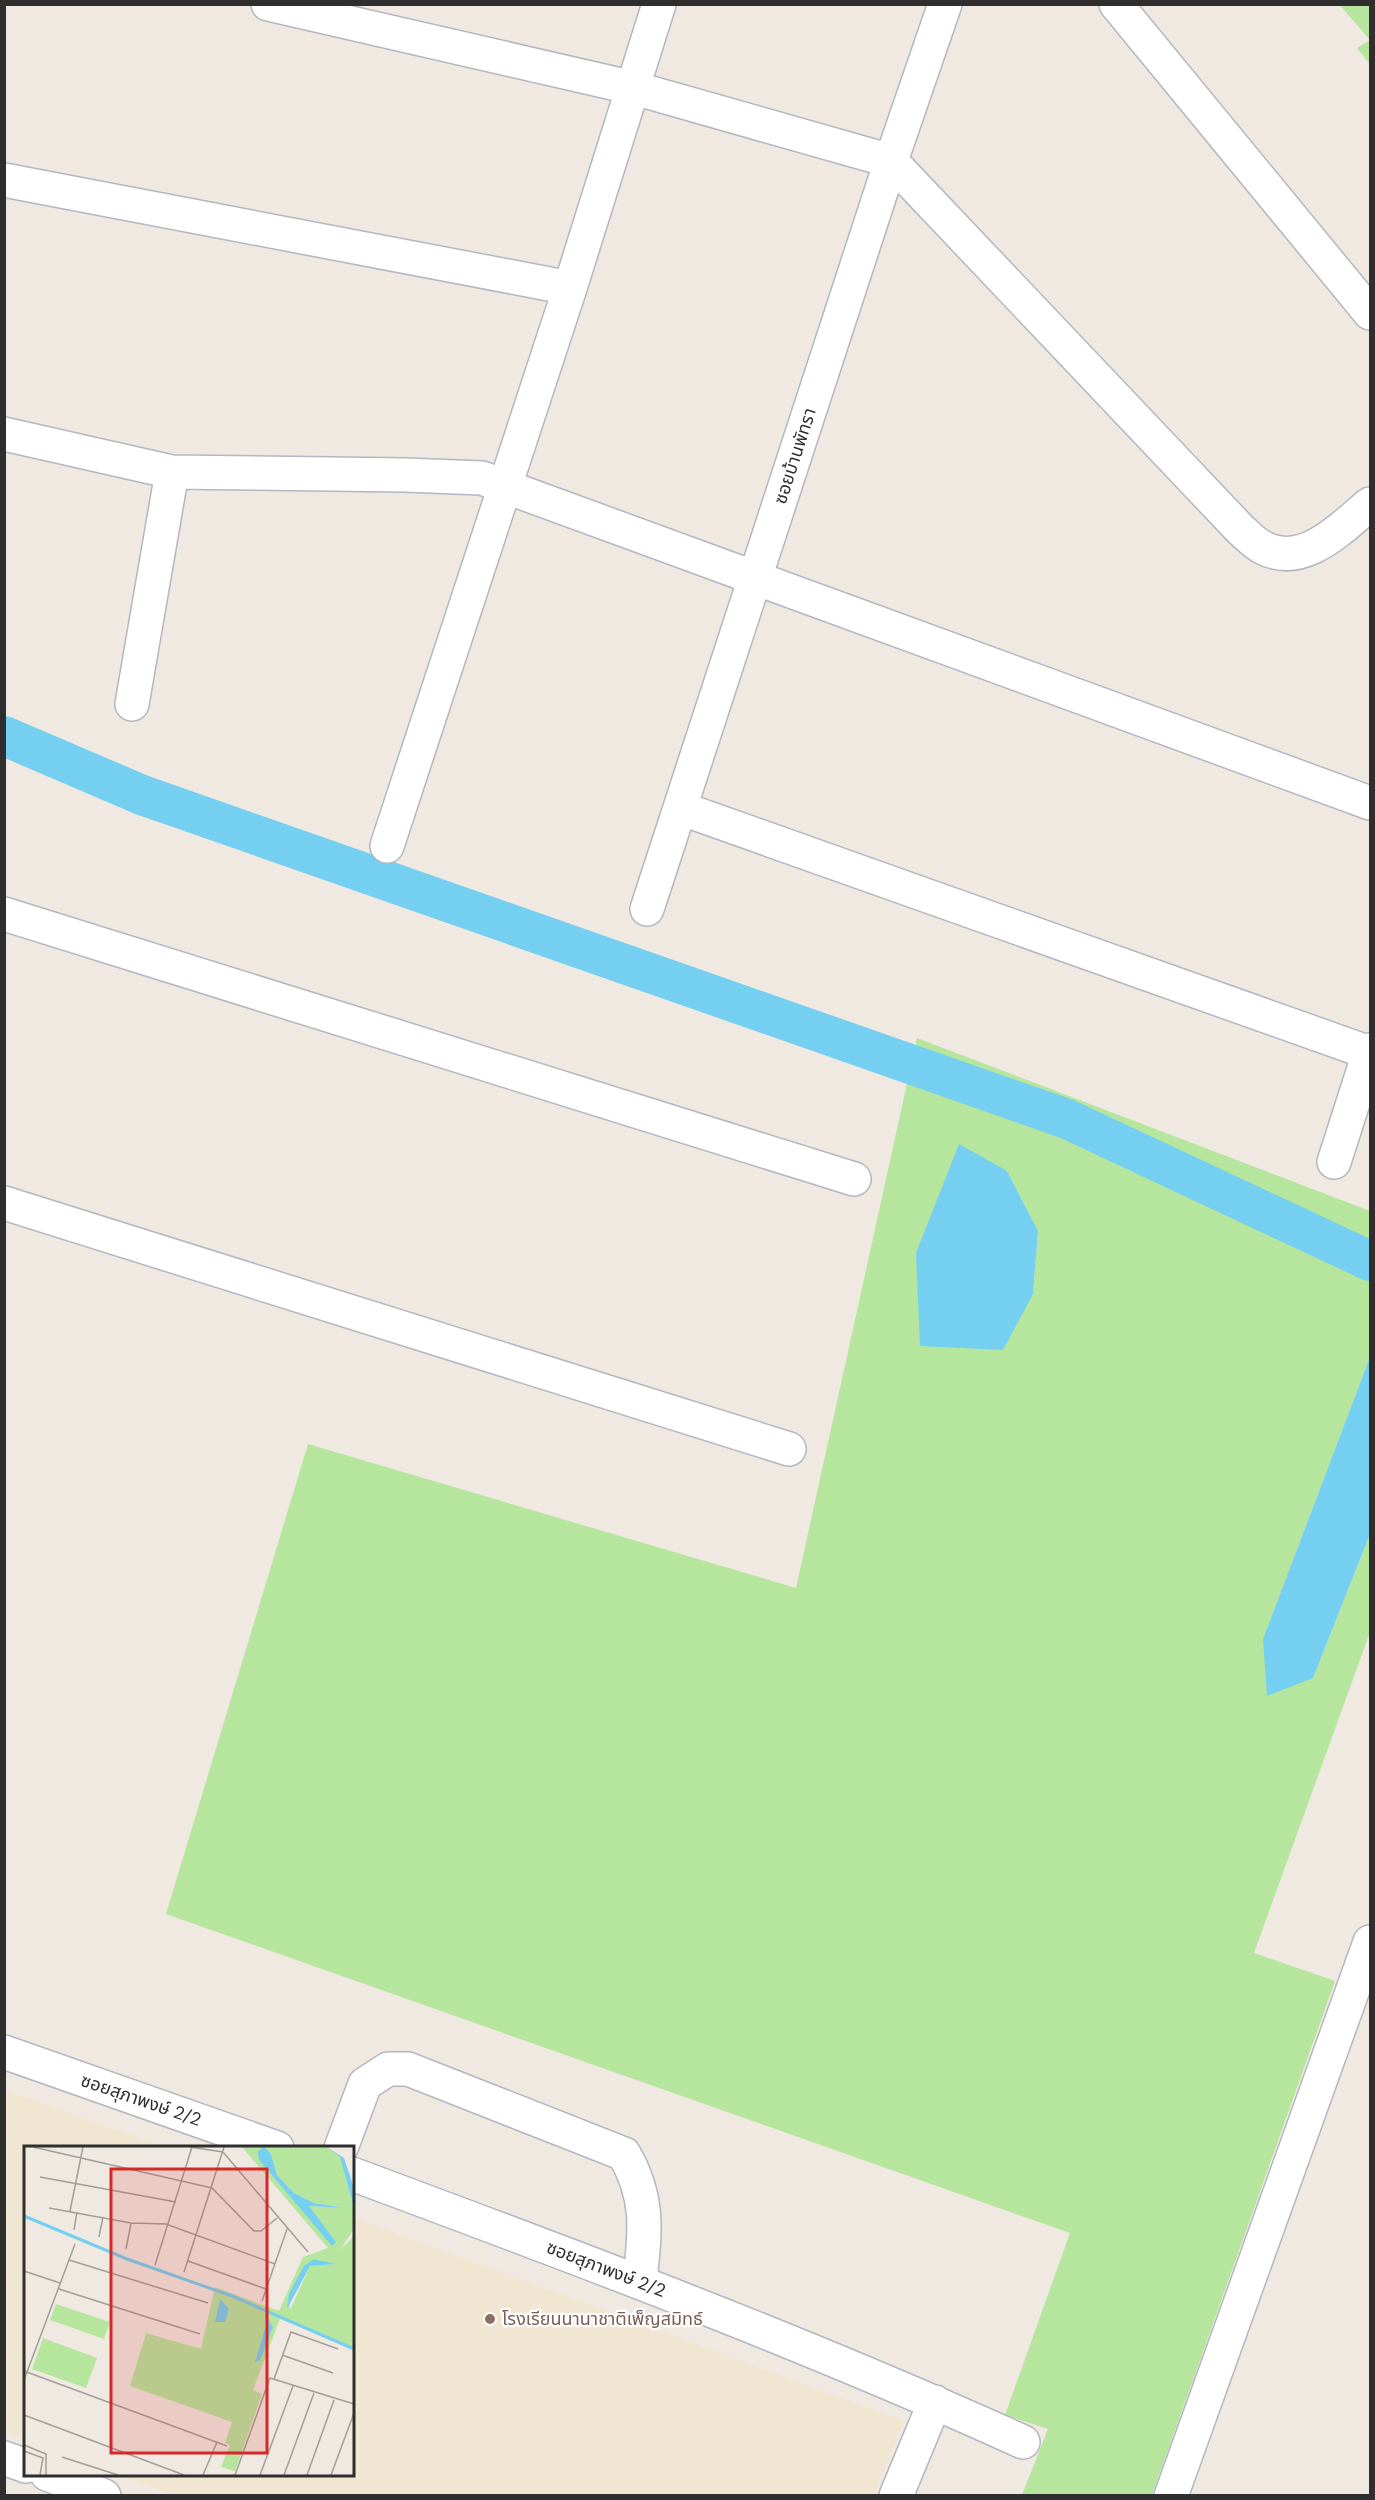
<svg xmlns="http://www.w3.org/2000/svg" width="1375" height="2500" font-family="'DM Sans','Noto Sans Thai',sans-serif">
  <style>
    .education { fill: #f0e6d1 }
    .green { fill: #b6e59e; fill-rule: evenodd }
    .water { fill: #75cff0 }
    .lines { fill: none; stroke-linecap: round; stroke-linejoin: round }
    .canal { stroke: #75cff0; stroke-width: 40 }
    .minor-casing { stroke: #b4b7c1; stroke-width: 36 }
    .minor { stroke: #fff; stroke-width: 33 }
    .education-dot { fill: #8d6e63; stroke: #fff; stroke-width: 2 }
    .labels { text-anchor: middle; dominant-baseline: central; stroke-width: 4.5; stroke-linejoin: round; paint-order: stroke }
    .street-label { font-size: 18px; fill: #2e2e2e; stroke: #fff }
    .education-label { font-size: 18px; fill: #785e54; stroke: #fff; text-anchor: start }
    .inset-river { fill: none; stroke: #75cff0; stroke-width: 3 }
    .inset-road { fill: none; stroke: #a29e99; stroke-width: 1.5 }
    .view { fill: #d62828; fill-opacity: 0.15; stroke: #d62828; stroke-width: 3 }
    .inset-edge { fill: none; stroke: #2e2e2e; stroke-width: 3 }
  </style>
  <rect width="100%" height="100%" fill="#efe9e1"/>
  <path class="education" d="M4,2089L164,2147L26,2148L25,2440L5,2432Z
    M353,2217L904,2421L874,2495L175,2496L119,2475L352,2474Z"/>
  <path class="green" d="M1340,5H1369L1370,7V64L1357,48L1370,40Z
    M917,1038L1370,1211V1357L1263,1639L1313,1678L1370,1534V1632L1254,1953L1335,1981L1152,2495H1022L1048,2429L1005,2415L1070,2233L166,1914L308,1444L796,1588ZM1007,1171L1038,1231L1033,1294Z"/>
  <path class="water" d="M959,1144L1007,1171L1038,1231L1033,1294L1003,1350L920,1346L916,1253Z
    M1370,1357V1534L1313,1678L1267,1696L1263,1639Z"/>
  <g class="lines">
    <path class="canal" d="M4,736L142,795L1067,1119L1370,1261"/>
    <g class="minor-casing">
      <path id="minor" d="M268,4L634,88L891,161L1240,529C1247,535 1254,543 1262,547C1303,570 1342,527 1370,504
        M1116,4L1370,313
        M4,180L570,288
        M4,434L172,472L405,475L482,478L1370,803
        M132,704L172,472
        M680,808L1370,1053
        M387,846L570,288L659,4
        M647,909L891,161L945,4
        M4,914L854,1179
        M1334,1162L1370,1050
        M4,1203L789,1449
        M4,2052L277,2148
        M341,2148L365,2084L388,2069H408L624,2154C650,2199 645,2231 640,2281
        M352,2174C578,2258 803,2342 1023,2442
        M4,2458L26,2466
        M47,2474L104,2496
        M896,2496L935,2402
        M1171,2496L1370,1942"/>
    </g>
    <use href="#minor" class="minor"/>
  </g>
  <circle class="education-dot" cx="490" cy="2319" r="6"/>
  <g class="labels">
    <g class="street-label">
      <text transform="translate(795 456) rotate(-72)">ซอยบ้านพัทรา</text>
      <text transform="translate(141 2100) rotate(19)">ซอยสุภาพงษ์ 2/2</text>
      <text transform="translate(606 2269) rotate(21)">ซอยสุภาพงษ์ 2/2</text>
    </g>
    <g class="education-label">
      <text x="502" y="2319">โรงเรียนนานาชาติเพ็ญสมิทธ์</text>
    </g>
  </g>
  <g transform="translate(24 2146)">
    <rect width="330" height="330" fill="#efe9e1"/>
    <path d="M218,1H303L316,11L330,62V83L316,104L330,90V202L256,173L229,244L238,248L211,325L197,321L206,299L201,297L208,276L106,240L122,187L177,203L191,141L255,165L279,111L304,102ZM247,8L253,29L270,47L290,57L322,62L285,60L309,100L235,14ZM290,113L311,118L286,120L266,164L265,148ZM32,158L86,176L80,193L26,174ZM19,192L73,212L62,242L8,223Z" fill="#b6e59e" fill-rule="evenodd"/>
    <path d="M240,1L247,8L253,29L270,47L290,57L322,62L285,60L312,96L308,100L235,14L234,5ZM303,1L320,12L330,42V62L316,11ZM290,113L312,118L286,120L263,163L265,148L280,120ZM196,153L205,163L201,176H191ZM244,173L249,181L236,214L231,216Z" fill="#75cff0"/>
    <path class="inset-river" d="M0,70L103,113L208,150L330,203"/>
    <path class="inset-road" d="M9,1L188,42L230,85H237L253,72M166,1L199,6L284,106M16,31L152,56M25,62L107,77L142,78L251,118M46,65L59,1M50,84L53,66M75,91L79,71M102,103L107,77M45,114L184,157M164,115L242,143M131,119L168,1M0,125L36,137M160,126L200,1M35,143L176,188M238,155L263,83M258,209L309,227M0,225L203,300M250,233L267,186L314,203M0,234L51,98M0,269L160,329M0,299L22,308V329M0,305L19,312L16,329M38,311L94,329M179,329L193,296M211,329L246,232L330,258M236,329L269,240M260,329L290,247M283,329L310,254M307,329L330,267"/>
    <path class="view" d="M87,23H243V307H87Z"/>
    <rect width="330" height="330" class="inset-edge"/>
  </g>
  <rect width="1375" height="2500" fill="none" stroke="#2e2e2e" stroke-width="12"/>
</svg>
